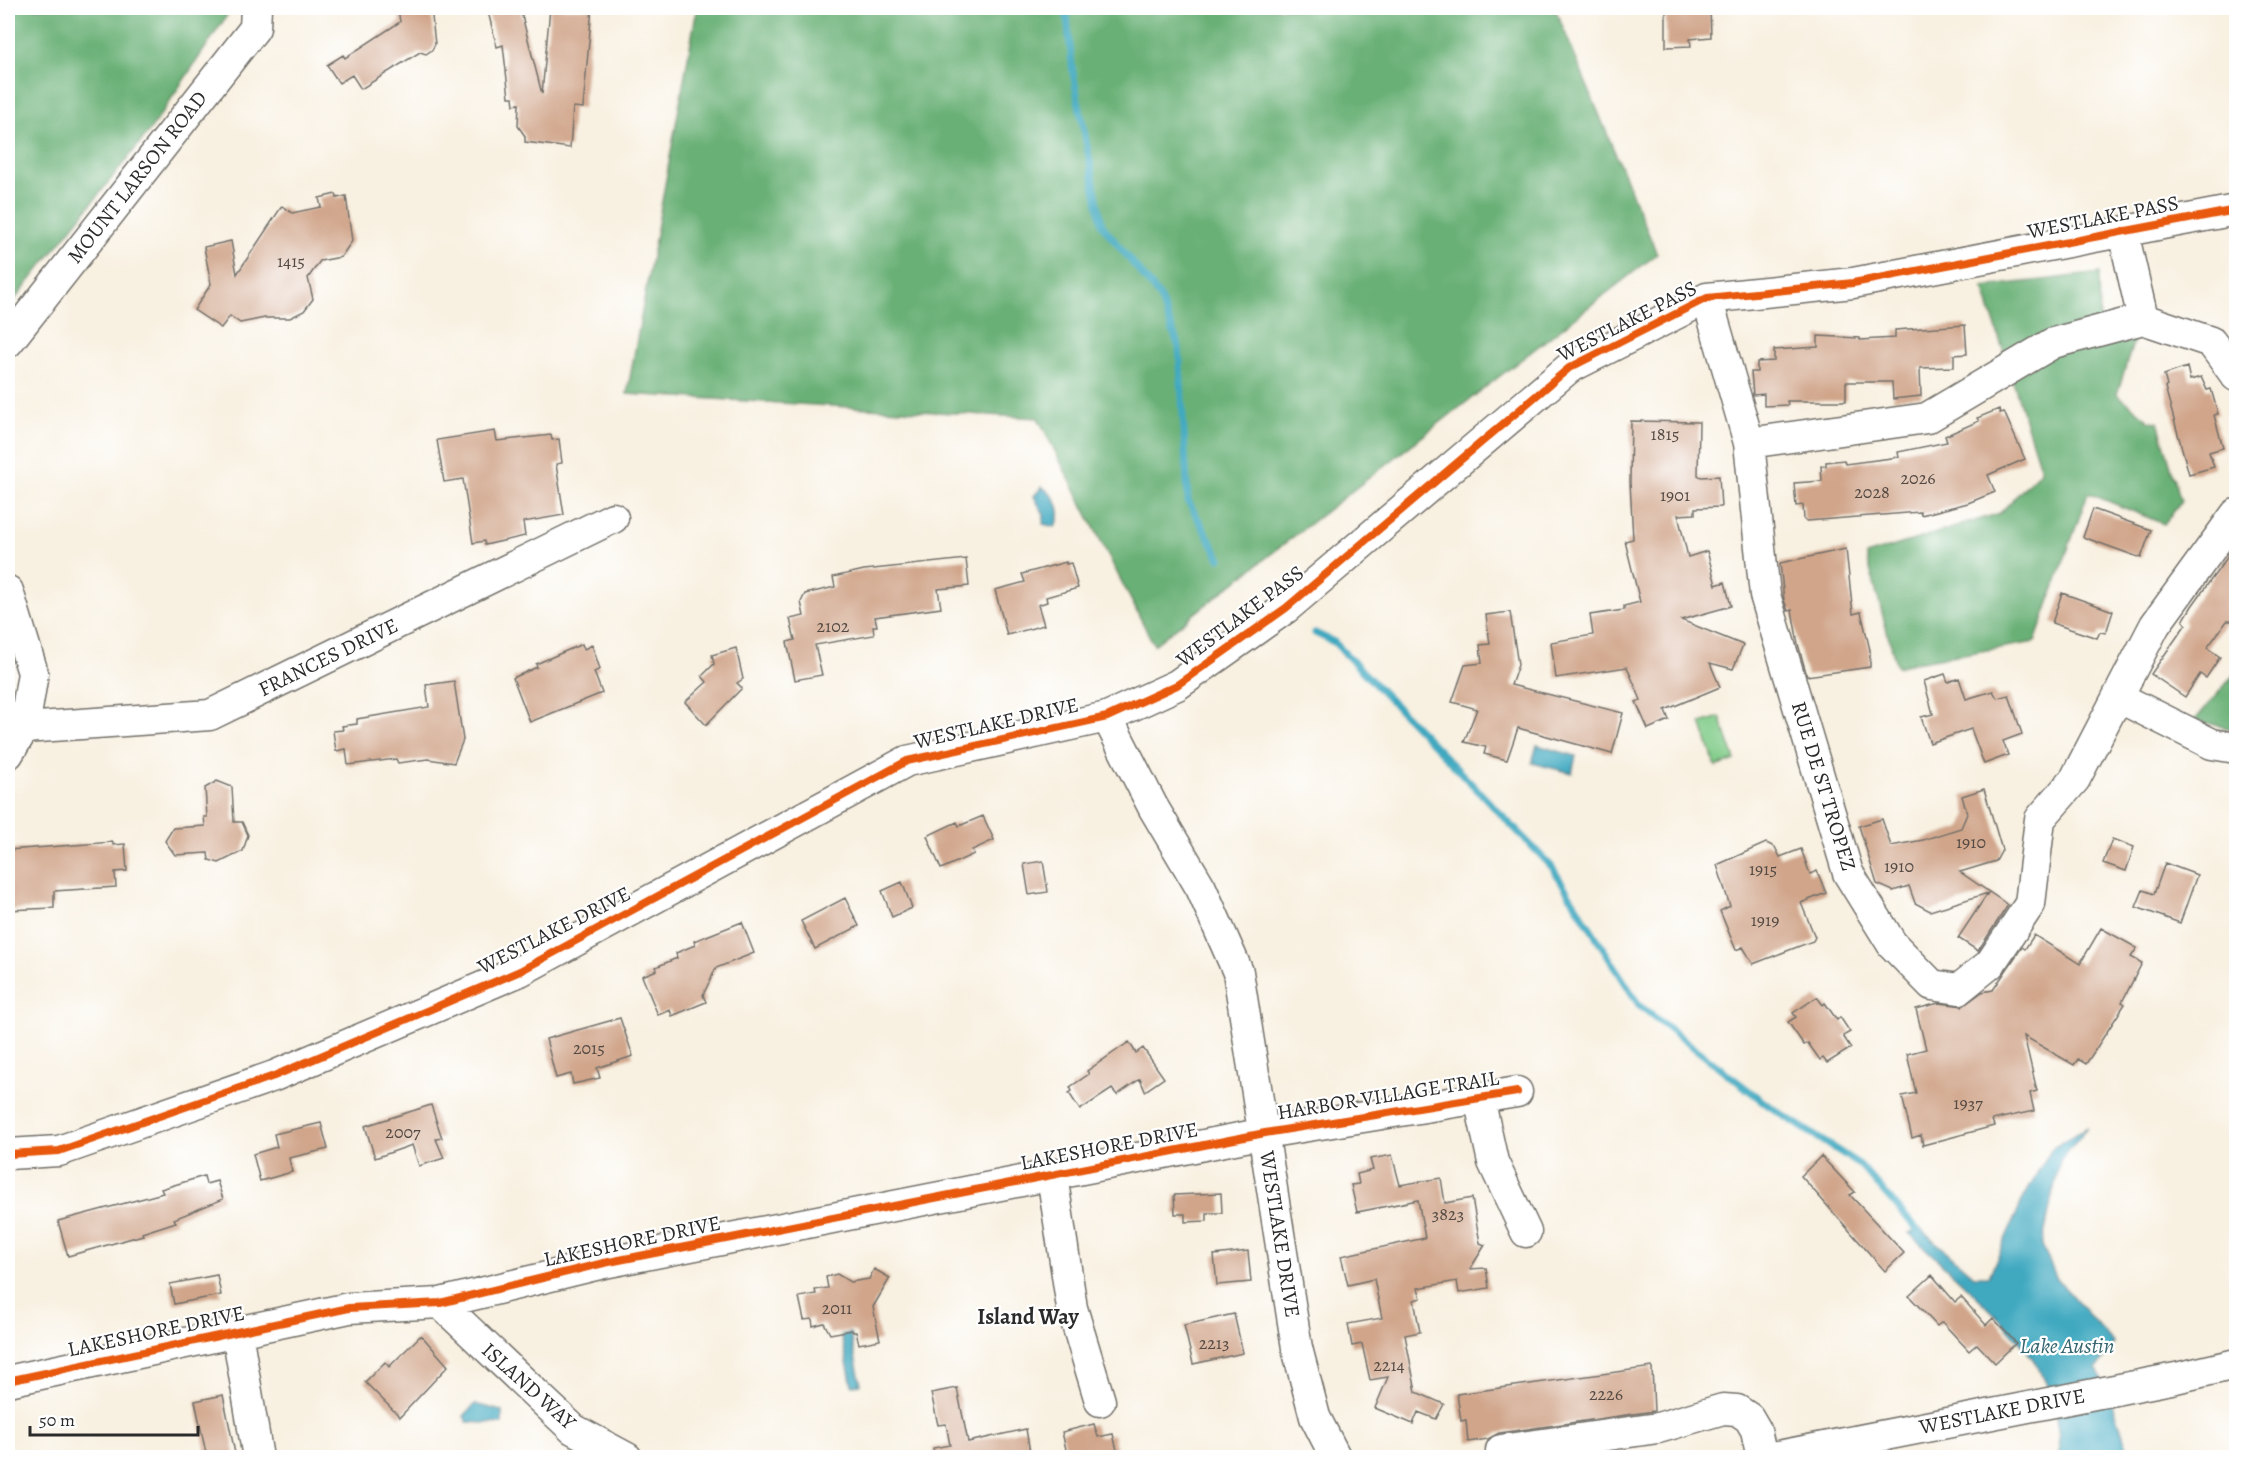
<svg xmlns="http://www.w3.org/2000/svg" width="2244" height="1465" font-family="Alegreya,serif">
  <style>
    .green { fill: #82cc8a; stroke: #567c5a; stroke-width: 1.5 }
    .forest { fill: #69b076; stroke: #4a6e50; stroke-width: 1.5 }
    .water { fill: #40a9c0; stroke: #366a76; stroke-width: 1.5 }
    .lines { fill: none; stroke-linecap: round; stroke-linejoin: round }
    .stream { stroke: #40a9c0; stroke-width: 7 }
    .building { fill: #d0a58a }
    .minor-casing { stroke: #73706a; stroke-width: 33 }
    .minor { stroke: #fff; stroke-width: 30 }
    .cycleway-casing { stroke: #fff; stroke-width: 11 }
    .cycleway { stroke: #e8590c; stroke-width: 8 }
    .labels { text-anchor: middle; dominant-baseline: central; stroke-width: 4.5; stroke-linejoin: round; paint-order: stroke }
    .number-label { font-size: 18px; fill: #544a43 }
    .street-label { font-size: 21px; fill: #2b2b2b; stroke: #fff }
    .neighbourhood-label { font-size: 22px; font-weight: bold; fill: #2b2b2b; stroke: #fff }
    .water-label { font-size: 22px; font-style: italic; fill: #34646e; stroke: #fff }
  </style>
  <rect width="100%" height="100%" fill="#fff"/>
  <filter id="ink" filterUnits="userSpaceOnUse"><feTurbulence type="fractalNoise" baseFrequency=".0167" numOctaves="2"/><feDisplacementMap in="SourceGraphic" scale="12" xChannelSelector="R" yChannelSelector="G"/><feConvolveMatrix kernelMatrix="1 2 1 2 8 2 1 2 1" color-interpolation-filters="sRGB"/></filter>
  <filter id="wash" filterUnits="userSpaceOnUse"><feTurbulence type="fractalNoise" baseFrequency=".008" numOctaves="4" result="noise"/><feDisplacementMap in="SourceGraphic" scale="24" xChannelSelector="R" yChannelSelector="G"/><feGaussianBlur stdDeviation="1.35" result="paint"/><feColorMatrix in="noise" values="0 0 0 0 0 0 0 0 0 0 0 0 0 0 0 0 0 1.4 0 .05"/><feComposite in="paint" operator="in"/></filter>
  <g filter="url(#wash)">
    <rect width="100%" height="100%" fill="#f8f0e0"/>
    <path class="green" d="M1720,717L1735,760L1716,767L1701,723Z"/>
    <path class="forest" d="M8,8H232L151,129L8,308Z
      M697,8H1555L1657,254L1154,645L1038,418L627,394Z
      M2099,273L2100,318L2135,337L2117,394L2150,421L2158,422L2181,501L2164,524L2088,493L2035,642L1915,662L1897,667L1866,555L2000,513L2041,470L1983,287Z
      M2236,672V730L2195,720Z"/>
    <path class="water" d="M1042,487C1056,496 1065,512 1055,527L1043,524L1044,515L1034,496Z
      M1537,745L1576,756L1572,773L1532,763Z
      M2088,1127L2060,1161L2042,1245L2057,1279L2114,1343L2097,1369L2117,1416L2130,1457H2060C2060,1436 2054,1395 2044,1377C2018,1328 1950,1273 1909,1233L1920,1228L1974,1276H1989L2022,1201L2051,1149Z
      M850,1333L861,1384L852,1385L841,1335Z
      M475,1404L502,1411V1424L467,1422L464,1416Z"/>
    <g class="lines">
      <path class="stream" d="M1066,8L1073,73L1102,225L1159,296L1179,347L1188,501L1220,558
        M1315,633L1334,642L1552,867L1639,1005L1769,1106L1860,1165L1922,1235"/>
    </g>
    <g id="blocks">
      <path class="building" d="M398,8H431L435,44L432,50L426,54L420,52L361,89L352,75L339,83L327,65L343,55L345,58L400,22Z
        M487,8H520L542,94L550,8H592L583,108L573,107L570,148L525,142V136L518,126L519,104L514,105L513,97H509L503,45L497,47Z
        M1666,8H1710L1711,37L1690,39L1691,46L1666,47Z
        M336,194L337,198L346,196L352,241L341,257L320,261L308,278L313,299L304,311L290,318H265L240,323L230,316L221,328L194,310L211,284L204,247L231,241L237,274L282,206L292,213L321,207L319,198Z
        M1965,325L1967,354L1954,355V367L1920,368L1921,396L1893,399L1892,382H1846V401H1787L1788,405L1764,406V394L1753,395L1751,372H1757V362L1774,361V350L1818,347V336L1860,338V340L1895,338V330Z
        M2187,367L2190,380L2201,377L2207,390L2211,389L2218,414L2214,415L2223,448L2209,452L2214,467L2189,474L2165,387L2167,386L2164,375Z
        M1999,409L2000,413L2004,412L2025,459L1988,475L1995,492L1968,503L1921,515L1920,512L1807,521L1804,520L1803,505L1796,506L1794,483L1822,481L1821,466H1826V462L1844,460L1845,464L1899,457L1898,452L1947,442L1945,436L1979,421L1977,418Z
        M1631,421L1699,422L1698,475L1701,477L1719,476L1721,507L1695,508V514L1678,515L1688,557L1707,551L1716,585L1725,582L1731,606L1681,620L1743,645L1733,669L1710,663L1720,687L1665,710L1669,720L1648,729L1636,702L1641,700L1627,667L1556,678L1551,642L1593,635L1590,615L1624,610V606L1640,602L1625,541L1633,539L1630,482Z
        M495,431L497,441L551,435L552,440L559,439L562,463L556,464L564,515L523,522L525,536L485,545L484,541L473,543L463,479L444,482L437,440Z
        M2093,509L2151,530L2141,558L2083,537Z
        M2236,545V615L2232,621H2227L2207,648L2220,657L2206,678L2200,674L2185,697L2151,674L2186,624L2183,621L2192,606Z
        M1846,549L1853,614L1861,612L1870,650V667L1807,676L1798,644L1792,610L1788,611L1784,600L1780,563Z
        M966,559L969,586L938,589L941,608L875,617L877,626H873L874,635L815,645L822,675L795,680L787,642L795,640L790,619L804,616L801,602L805,594L835,587L833,577L864,570Z
        M1066,562V564L1071,563L1078,588L1046,597L1047,602L1038,605L1044,625L1007,635L995,590L1025,582L1022,574Z
        M2062,593L2113,611L2106,633L2100,632L2097,638L2052,623Z
        M1510,612L1518,665L1511,685L1623,713L1612,754L1518,728L1507,760L1484,754L1486,747L1464,742L1477,709L1452,702L1465,665L1482,663L1480,645L1490,644L1486,615Z
        M582,644L584,649L592,645L600,669L594,672L602,693L530,722L513,678L537,667L536,664Z
        M736,648L743,679L737,683L742,688L706,725L685,702L707,682L702,676L714,664L712,655Z
        M1945,674L1948,682L1959,678L1966,699L1993,691L1997,698L2009,695L2022,734L2003,741L2008,755L1984,764L1971,729L1930,743L1921,717L1933,714L1924,681Z
        M454,681L463,740L454,763L428,759L398,763L396,759L348,765L346,749L336,751L333,731L343,730L342,726L357,724V719L429,707L426,685Z
        M217,781L232,787L234,822H242L248,835L243,851L219,863L209,860L208,853L175,855L165,841L173,828L205,826L204,817H207L205,788Z
        M1984,789L2002,850L1996,861L1960,872L2008,905L1978,951L1958,938L1988,893L1930,911L1915,903L1909,886L1893,891L1877,884L1859,826L1882,819L1891,846L1923,840L1961,828L1967,814L1962,796Z
        M983,816L994,840L972,850L974,854L941,869L927,836L957,822L959,826Z
        M2112,839L2134,847L2126,871L2103,863Z
        M113,842V845L125,844L127,871L115,872L116,887L54,891V908L8,910V850Z
        M1766,843L1775,847L1780,857L1801,849L1810,874L1817,871L1826,893L1801,903L1815,937L1813,941L1753,964L1743,947L1736,950L1720,911L1730,906L1717,865Z
        M1043,861L1048,892L1029,895L1024,864Z
        M2165,863L2197,875L2180,923L2136,907L2143,890L2154,894Z
        M902,882L912,908L892,917L882,891Z
        M845,898L859,926L815,949L801,921Z
        M742,922L754,953L716,968L703,995L706,1002L672,1016L670,1010L658,1015L642,976L657,970L656,967L677,958L676,953L695,945L694,941Z
        M2101,928L2137,948L2131,957L2142,963L2122,1002L2125,1004L2086,1064L2078,1059L2074,1065L2024,1036L2037,1091L2030,1093L2034,1111L1992,1120L1994,1126L1923,1145L1921,1135L1912,1138L1902,1096L1916,1093L1907,1054L1926,1049L1916,1009L1939,1003L1963,1006L1982,992L1993,990L2022,947L2025,949L2034,935L2080,964Z
        M1817,997L1823,1005L1825,1003L1837,1020L1840,1017L1850,1032L1843,1036L1851,1048L1827,1063L1823,1058L1820,1060L1808,1043L1804,1045L1788,1022L1796,1017L1793,1013Z
        M620,1018L633,1056L597,1068L600,1078L573,1084L571,1074L556,1078L546,1039Z
        M1129,1042L1136,1053L1143,1048L1164,1078L1145,1091L1140,1079L1117,1095L1112,1089L1080,1110L1069,1093L1072,1091L1070,1087L1089,1074L1087,1071Z
        M431,1105L442,1138L436,1139L444,1158L419,1166L412,1145L375,1158L365,1126Z
        M321,1123L328,1149L289,1158L292,1172L260,1181L253,1154L277,1147L274,1134Z
        M1392,1155L1400,1185L1441,1178L1445,1203L1472,1198L1480,1243L1485,1245L1470,1269L1486,1268L1489,1288L1459,1293L1457,1281L1418,1288L1421,1298L1414,1300L1420,1332L1405,1335L1416,1392L1444,1404L1436,1419L1418,1412L1413,1424L1375,1408L1388,1377L1370,1380L1362,1344L1352,1346L1348,1324L1382,1318L1374,1279L1348,1285L1341,1256L1425,1238L1418,1200L1357,1212L1351,1185L1359,1184L1357,1174L1373,1170L1370,1159Z
        M1821,1156L1855,1192L1850,1195L1904,1253L1885,1271L1801,1176Z
        M204,1176L206,1184L217,1181L223,1199L174,1219L176,1222L142,1233L143,1235L68,1256L58,1221L163,1193L161,1189Z
        M1221,1193L1222,1213H1207V1221L1185,1222V1214H1175L1174,1195Z
        M1248,1251L1251,1282L1217,1285L1214,1255Z
        M874,1269L890,1278L873,1307L880,1340L859,1344L856,1332H853L852,1330L830,1334L824,1323L813,1326L812,1319L804,1320L799,1297L816,1294L815,1290L828,1288L826,1277L837,1274L850,1282L869,1279Z
        M217,1275L221,1295L174,1304L170,1284Z
        M1932,1275L1955,1302L1961,1297L1986,1325L1993,1318L2016,1343L1995,1363L1977,1344L1969,1351L1942,1322L1937,1326L1909,1296Z
        M1234,1314L1243,1353L1193,1364L1184,1325Z
        M421,1335L448,1366L400,1417L365,1382L385,1362L389,1367Z
        M1652,1367L1654,1411L1499,1433L1488,1439L1468,1442L1466,1420L1461,1421L1457,1394Z
        M957,1388L968,1442L1026,1429L1031,1458H934L933,1448L950,1445L946,1424L938,1425L931,1393Z
        M223,1395L236,1458H207L195,1401Z
        M1094,1424L1098,1437L1113,1434L1118,1454L1103,1458H1068L1062,1432Z"/>
    </g>
  </g>
  <g filter="url(#ink)">
    <use href="#blocks" fill-opacity="0" stroke="#73706a" stroke-width="1.5"/>
    <g class="lines">
      <g class="minor-casing">
        <path id="minor" d="M2123,232L2143,319
          M1707,298L1749,443L1765,595L1848,873L1892,944L1932,985L1959,989L1990,964L2030,904L2040,819L2075,779L2155,625L2236,514
          M8,342L255,28L256,8
          M1749,443L1927,418L2053,343L2143,319L2211,342L2236,376
          M8,591L33,673L24,728L8,754
          M2118,697L2212,744L2236,748
          M1107,717L1153,807L1201,888L1238,972L1297,1348L1315,1417L1336,1458
          M24,728L210,715L613,518
          M1479,1098L1493,1162L1526,1232
          M8,1154L59,1151L274,1076L520,971L907,761L1107,717L1177,685L1286,608L1569,368L1707,298L1853,283L2236,210
          M1052,1175L1072,1308L1100,1401
          M440,1303L573,1429L627,1458
          M237,1332L258,1458
          M8,1381L349,1308L440,1303L604,1263L1265,1133L1517,1092
          M1502,1458L1501,1450L1658,1428L1723,1409L1737,1410L1749,1418L1756,1430L1762,1458
          M1768,1458L2176,1378L2236,1364"/>
      </g>
      <use href="#minor" class="minor"/>
      <g class="cycleway-casing">
        <path id="cycleway" d="M8,1154L59,1151L274,1076L520,971L907,761L1107,717L1177,685L1286,608L1569,368L1707,298L1853,283L2236,210
          M8,1381L349,1308L440,1303L604,1263L1265,1133L1517,1092"/>
      </g>
      <use href="#cycleway" class="cycleway"/>
    </g>
  </g>
  <g class="labels">
    <g class="number-label">
      <text x="291" y="261">1415</text>
      <text x="1665" y="434">1815</text>
      <text x="1918" y="478">2026</text>
      <text x="1872" y="492">2028</text>
      <text x="1675" y="495">1901</text>
      <text x="833" y="626">2102</text>
      <text x="1971" y="842">1910</text>
      <text x="1899" y="866">1910</text>
      <text x="1763" y="869">1915</text>
      <text x="1765" y="920">1919</text>
      <text x="589" y="1048">2015</text>
      <text x="1968" y="1103">1937</text>
      <text x="403" y="1132">2007</text>
      <text x="1448" y="1214">3823</text>
      <text x="837" y="1308">2011</text>
      <text x="1214" y="1343">2213</text>
      <text x="1389" y="1365">2214</text>
      <text x="1606" y="1394">2226</text>
    </g>
    <g class="street-label">
      <text transform="translate(137 177) rotate(-52)">MOUNT LARSON ROAD</text>
      <text transform="translate(2103 217) rotate(-11)">WESTLAKE PASS</text>
      <text transform="translate(1627 321) rotate(-27)">WESTLAKE PASS</text>
      <text transform="translate(1240 616) rotate(-37)">WESTLAKE PASS</text>
      <text transform="translate(328 657) rotate(-26)">FRANCES DRIVE</text>
      <text transform="translate(996 723) rotate(-13)">WESTLAKE DRIVE</text>
      <text transform="translate(1824 786) rotate(73)">RUE DE ST TROPEZ</text>
      <text transform="translate(554 930) rotate(-27)">WESTLAKE DRIVE</text>
      <text transform="translate(1388 1095) rotate(-9)">HARBOR VILLAGE TRAIL</text>
      <text transform="translate(1109 1146) rotate(-11)">LAKESHORE DRIVE</text>
      <text transform="translate(1280 1234) rotate(81)">WESTLAKE DRIVE</text>
      <text transform="translate(632 1241) rotate(-12)">LAKESHORE DRIVE</text>
      <text transform="translate(156 1331) rotate(-12)">LAKESHORE DRIVE</text>
      <text transform="translate(529 1386) rotate(42)">ISLAND WAY</text>
      <text transform="translate(2002 1411) rotate(-11)">WESTLAKE DRIVE</text>
    </g>
    <g class="neighbourhood-label">
      <text x="1028" y="1317">Island Way</text>
    </g>
    <g class="water-label">
      <text x="2067" y="1346">Lake Austin</text>
    </g>
  </g>
  <rect width="2244" height="1465" fill="none" stroke="#fff" stroke-width="30"/>
  <path d="M30 1426v9h168v-9" fill="none" stroke="#2b2b2b" stroke-width="3"/>
  <text x="39" y="1426" font-size="18" fill="#2b2b2b" stroke="#ffffff" stroke-width="4.5" paint-order="stroke">50 m</text>
</svg>
